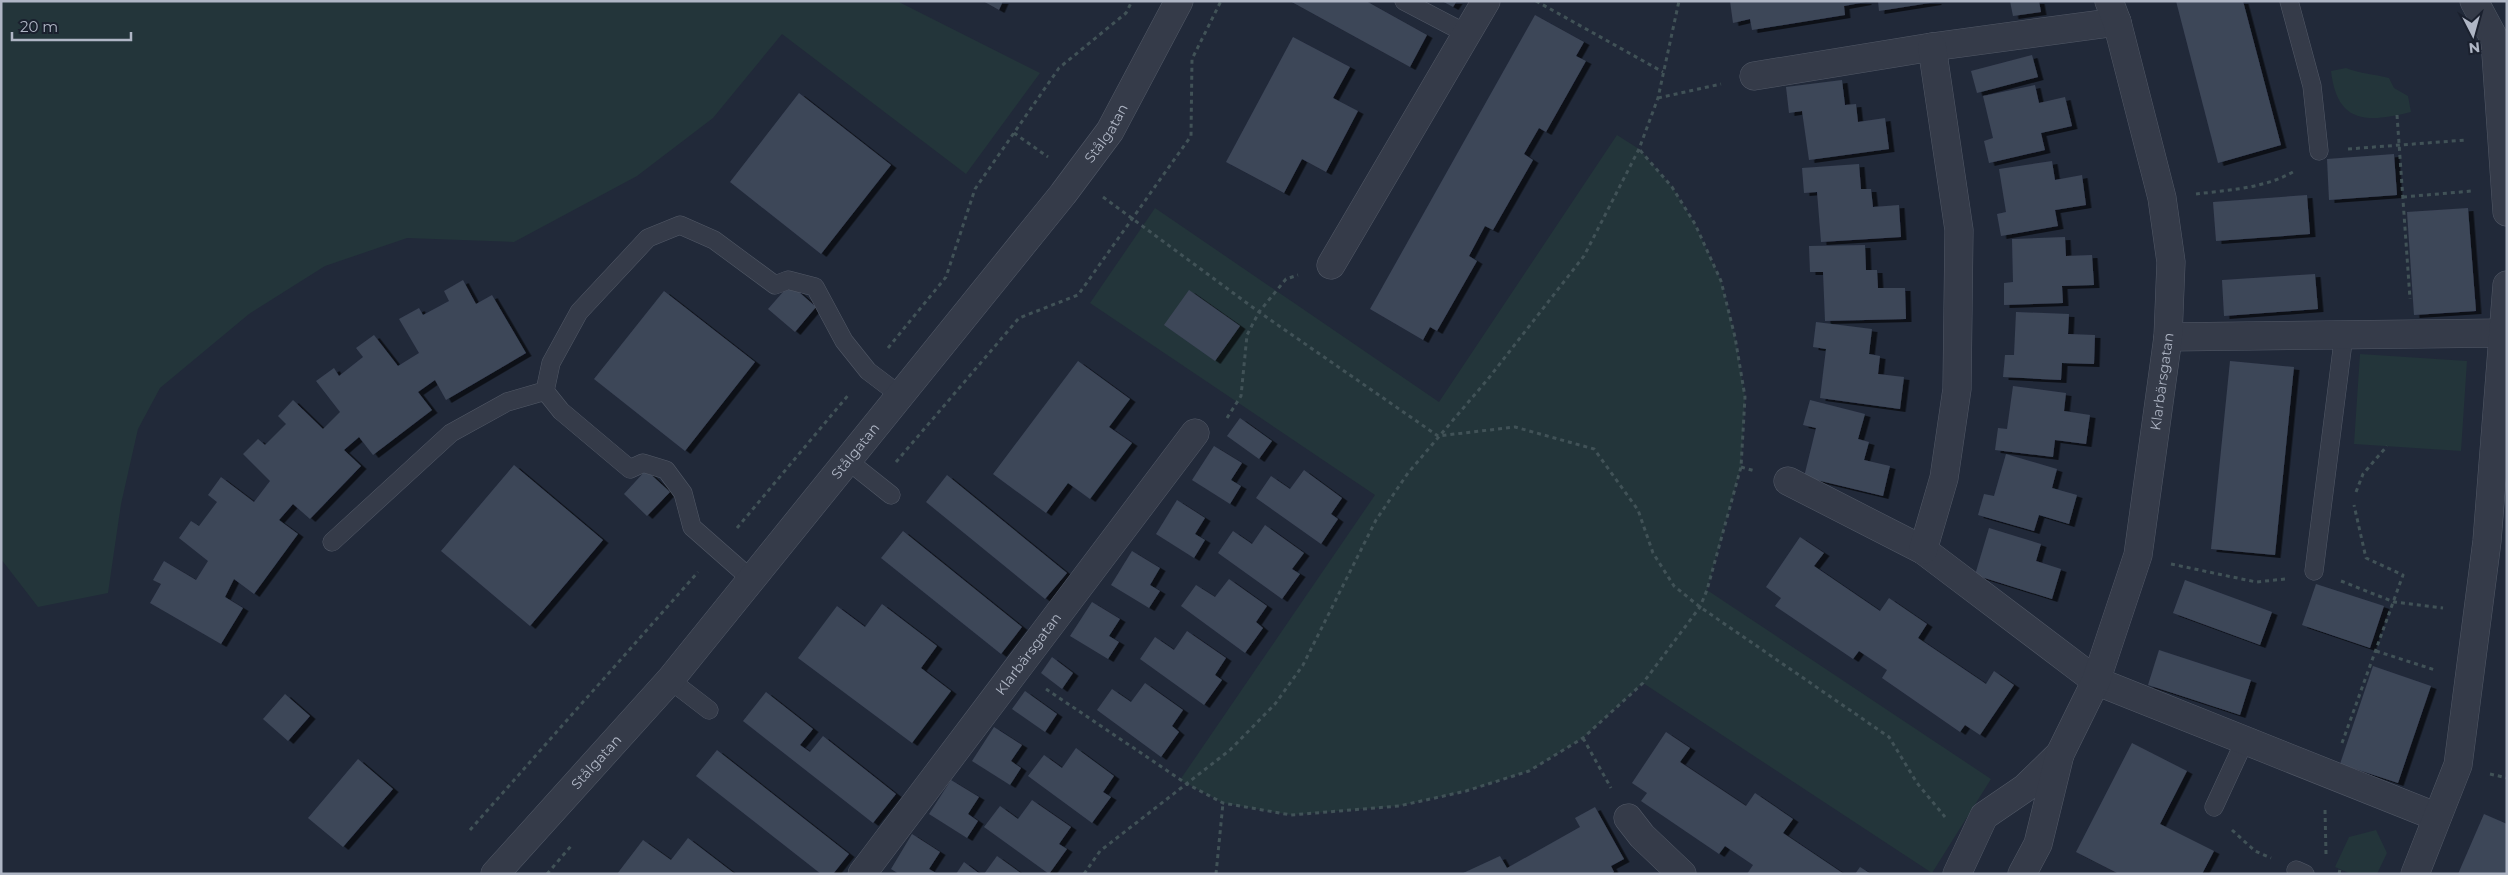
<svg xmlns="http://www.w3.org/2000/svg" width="2508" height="875" font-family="Montserrat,sans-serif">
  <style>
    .green { fill: #23353a }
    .building { fill: #3d4659; filter: url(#shadow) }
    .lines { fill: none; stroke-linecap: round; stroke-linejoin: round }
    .lane-casing { stroke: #525967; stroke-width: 19 }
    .street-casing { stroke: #525967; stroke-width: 29 }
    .path { stroke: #415257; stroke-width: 3; stroke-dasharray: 4 4; stroke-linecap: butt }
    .lane { stroke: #353b49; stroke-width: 18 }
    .street { stroke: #353b49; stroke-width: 28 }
    .labels { text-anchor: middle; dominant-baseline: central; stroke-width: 4; stroke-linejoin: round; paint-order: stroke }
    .street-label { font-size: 14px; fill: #afb6c5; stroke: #1a202e }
  </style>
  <defs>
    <filter id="shadow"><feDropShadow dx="5.5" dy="3" stdDeviation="0" flood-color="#0009"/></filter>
  </defs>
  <rect width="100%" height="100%" fill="#212939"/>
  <path class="green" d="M1,1H897L1040,73L966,174L782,34L713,118L637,176L514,242L407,238L325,266L249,314L160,388L138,429L121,504L108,593L38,607L1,559Z
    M2346,68C2361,74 2374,74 2389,78L2394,88L2408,96L2411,112C2367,123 2337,124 2331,71Z
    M1617,135L1639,149L1672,187L1695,224L1721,281L1735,337L1745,397L1741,467L1707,590L1991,779L1932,873L1643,683L1583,738L1529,771L1466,791L1399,806L1291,815L1223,803L1180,780L1375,495L1090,303L1155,208L1439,402Z
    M2360,354L2467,361L2461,451L2354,444Z
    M2376,830L2387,853L2377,874H2351L2335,867L2349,837Z"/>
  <path class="building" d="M983,1H1003L999,10Z
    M1290,1H1366L1427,35L1410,67Z
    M1442,1H1457L1453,7Z
    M1730,1H1866V2L1844,6L1845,15L1752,30L1750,19L1733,23Z
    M1878,1H1936V2L1879,11Z
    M2010,1H2039L2041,12L2013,16Z
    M2176,1H2243L2281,145L2218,163Z
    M1535,15L1584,42L1576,56L1586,61L1546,132L1539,128L1524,154L1533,160L1493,230L1485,226L1469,256L1477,261L1437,331L1430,327L1423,340L1370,309Z
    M1293,37L1350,67L1333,98L1358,111L1326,172L1302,159L1284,193L1226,162Z
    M2032,55L2038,77L1977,93L1971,71Z
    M1842,80L1845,105L1856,104L1858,122L1885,118L1889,149L1809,160L1802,111L1789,113L1786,87Z
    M2035,85L2039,103L2065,97L2072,126L2041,133L2045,150L1989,163L1984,141L1993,138L1983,96Z
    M799,93L891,165L821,254L730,182Z
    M2394,154L2397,195L2329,200L2327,159Z
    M2052,161L2055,180L2082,175L2086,205L2055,210L2058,226L2001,236L1997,214L2006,212L1999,169Z
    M1859,164L1861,189H1871L1873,207L1899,205L1901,237L1821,242L1817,192L1804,193L1802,168Z
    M2307,195L2310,234L2216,241L2213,202Z
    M2468,208L2476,311L2414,315L2407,212Z
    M2065,237L2066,256L2092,255L2094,285L2062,286L2063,303L2004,305V283L2013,282L2012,239Z
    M1865,245L1866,270H1877L1878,288H1905L1906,319L1825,321L1823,272H1810L1809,246Z
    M2315,274L2318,309L2224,316L2222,280Z
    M463,280L476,304L492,295L526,353L446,400L435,380L418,392L432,410L373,455L359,437L344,450L361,466L310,519L293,504L279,520L298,534L254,594L234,579L225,597L243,608L221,644L150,603L161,584L153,580L164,561L196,580L208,561L179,538L191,521L199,526L217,502L208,495L221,477L254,502L270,481L243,454L258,439L265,445L286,424L278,416L293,400L323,429L340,412L316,381L334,368L339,376L363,357L356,348L374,335L398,366L419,353L399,319L419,308L423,315L449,301L444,291Z
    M790,284L816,307L795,332L768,309Z
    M1189,290L1240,326L1215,361L1164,325Z
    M664,291L755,362L685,451L594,379Z
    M2016,312L2069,314L2068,334L2095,335L2094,364L2062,363L2061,380L2003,377L2005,355H2014Z
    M1816,322L1872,329L1869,354L1880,356L1878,374L1904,377L1900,409L1820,398L1826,349L1813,347Z
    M1078,361L1130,399L1109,427L1132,443L1090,499L1068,483L1046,513L993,474Z
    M2230,361L2294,367L2275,555L2211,549Z
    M2013,386L2066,393L2064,411L2090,415L2086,444L2055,440L2053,457L1995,450L1998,428L2007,429Z
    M1810,400L1865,414L1858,439L1869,442L1864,460L1890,466L1883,496L1804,477L1816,428L1803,425Z
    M1240,418L1272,441L1259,459L1227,436Z
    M1214,446L1242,463L1231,480L1241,486L1230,504L1192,480Z
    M2006,454L2057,469L2052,488L2077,495L2069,524L2039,515L2034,531L1978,515L1984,494L1994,496Z
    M514,465L603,540L530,626L441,551Z
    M646,470L670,492L647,516L624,494Z
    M1304,470L1342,498L1331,514L1338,519L1321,544L1256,498L1271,476L1290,489Z
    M947,475L1067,573L1045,599L926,502Z
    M1177,500L1205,518L1195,534L1205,540L1194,558L1156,534Z
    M1265,525L1304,553L1292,569L1300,574L1282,599L1218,553L1233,531L1252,544Z
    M1989,528L2041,544L2036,561L2061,569L2052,599L1975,575Z
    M903,531L1022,627L1001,654L881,558Z
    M1800,537L1824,553L1814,566L1880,611L1889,598L1927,624L1918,638L1986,684L1994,671L2014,685L1980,735L1965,725L1960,732L1882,678L1887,670L1859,651L1853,659L1775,606L1781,598L1766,587Z
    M1132,551L1160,568L1150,585L1160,591L1149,608L1111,585Z
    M1229,579L1267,606L1256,622L1263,628L1245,653L1181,606L1196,585L1215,597Z
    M2185,580L2272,612L2260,645L2173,613Z
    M2316,584L2384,606L2370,648L2302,625Z
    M1092,602L1120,619L1109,636L1119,642L1108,659L1070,636Z
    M882,604L937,646L921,668L951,691L912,743L798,658L837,606L865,627Z
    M1187,631L1226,658L1215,675L1222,680L1204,705L1140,659L1155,637L1174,650Z
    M2159,650L2251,680L2240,715L2148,685Z
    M1052,657L1073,673L1062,689L1041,673Z
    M2373,666L2431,686L2398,783L2340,764Z
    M1145,683L1183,710L1172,726L1179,732L1161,757L1097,710L1112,689L1131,702Z
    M1025,691L1057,714L1045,732L1012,709Z
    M766,692L813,729L800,745L810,752L823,736L896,794L873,823L743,721Z
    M285,694L310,716L288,741L263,719Z
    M994,727L1022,745L1011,761L1021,768L1010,785L972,761Z
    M1666,732L1690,748L1680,762L1746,806L1755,793L1793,819L1783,833L1844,874H1747L1753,865L1725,846L1719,854L1641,801L1647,793L1632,783Z
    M2132,743L2187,771L2160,824L2214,851L2202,874H2119L2076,852Z
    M1076,748L1114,776L1103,792L1111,797L1092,823L1028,776L1044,755L1062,768Z
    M717,750L849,854L833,874H821L696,776Z
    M358,759L393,789L343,847L308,818Z
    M951,780L979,797L968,814L978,821L967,838L929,814Z
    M1032,800L1071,827L1059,844L1067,849L1049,874L984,827L1000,806L1018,819Z
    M1595,807L1624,859L1611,866L1614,872L1611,874H1461L1500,856L1507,868L1580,827L1575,818Z
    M2484,814L2507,824V874H2458Z
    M912,834L940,852L929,869L938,874H899L891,869Z
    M688,838L735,874H617L643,840L671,860Z
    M997,856L1022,874H984Z
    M964,862L980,874H956Z
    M1860,867L1871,874H1855Z"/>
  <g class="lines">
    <g class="lane-casing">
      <path id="lane" d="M1404,1L1467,34
        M2289,1L2312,86L2319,151
        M847,460L891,495
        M332,542L451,433L507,402L545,391
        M2314,571L2344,334
        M751,579L692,527L683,493L666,470L643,463L630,469L561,411L545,391L551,363L579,312L648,238L680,225L714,240L775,285L788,280L815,287L844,341L868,371L901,396
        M670,680L709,710
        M2214,807L2245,740
        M2296,870L2305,874"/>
    </g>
    <g class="street-casing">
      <g id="street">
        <path d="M2474,1L2495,40L2507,212"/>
        <path d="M1754,76L1932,47L2117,22"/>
        <path d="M1331,265L1486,1"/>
        <path d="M2168,337L2503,333"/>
        <path d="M1788,481L1923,550L2096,681L2437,817"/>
        <path d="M1923,550L1944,478L1957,389L1959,230L1932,47"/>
        <path d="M1628,818L1642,836L1682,874"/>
        <path id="s1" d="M495,874L670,680L1063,194L1110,131L1179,1"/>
        <path id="s2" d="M862,874L1195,433"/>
        <path d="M1957,874L1984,816L2025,788L2060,754"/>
        <path id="s3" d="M2022,874L2038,844L2060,754L2096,681L2138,555L2168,337L2171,262L2162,198L2117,22L2109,1"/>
        <path d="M2415,874L2458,765L2487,541L2507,285"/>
      </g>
    </g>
    <path class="path" d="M1536,1L1663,72
      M1658,98L1721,84
      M2397,115L2410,299
      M1014,133L1048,157
      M2348,149L2466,140
      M2196,194C2229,190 2268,188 2296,170
      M1103,197L1259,312L1438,436L1515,427L1594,449L1638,510L1653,553L1674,586L1700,607L1889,737L1917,783L1945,817
      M2403,197L2472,191
      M888,348L946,277L975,189L1059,68L1126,13L1132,1
      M1227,418L1241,396L1247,335L1259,312L1286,279L1298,275
      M896,462L1019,318L1078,295L1191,136L1192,59L1221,1
      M1741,467L1755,471
      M2356,492L2363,474L2387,446
      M737,528L850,393
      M2171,564L2256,582L2285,579
      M2341,581L2394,602L2443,608
      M2376,651L2435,670
      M1046,689L1187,784L1223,803L1291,815L1399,806L1466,791L1529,771L1583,738L1643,683L1700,607L1707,590L1741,467L1745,397L1735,337L1721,281L1695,224L1672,187L1639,149
      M1583,738L1611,788
      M2342,743L2403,575L2366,558L2354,505
      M2490,774L2507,778
      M2325,810L2326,854
      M470,830L698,572
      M2232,830L2255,851L2271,858
      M547,874L571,846
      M1084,874L1100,851L1230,750L1275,704L1303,665L1376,520L1408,473L1488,379L1584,256L1639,149L1658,98L1679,1
      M1216,874L1223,803
      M2339,874L2340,869"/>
    <use href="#lane" class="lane"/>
    <use href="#street" class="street"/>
  </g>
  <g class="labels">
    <g class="street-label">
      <text stroke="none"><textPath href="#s1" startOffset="961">Stålgatan</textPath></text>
      <text stroke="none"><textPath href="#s3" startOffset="516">Klarbärsgatan</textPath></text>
      <text stroke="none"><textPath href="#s1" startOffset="556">Stålgatan</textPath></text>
      <text stroke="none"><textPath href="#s2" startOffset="276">Klarbärsgatan</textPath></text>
      <text stroke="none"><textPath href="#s1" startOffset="151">Stålgatan</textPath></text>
    </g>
  </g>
  <rect width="2508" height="875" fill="none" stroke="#afb6c5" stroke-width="5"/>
  <g transform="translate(2473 35) rotate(174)" stroke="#1a202e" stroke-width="4" paint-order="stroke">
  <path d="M0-4L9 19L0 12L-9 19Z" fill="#afb6c5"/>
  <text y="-8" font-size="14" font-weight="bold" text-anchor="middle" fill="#afb6c5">N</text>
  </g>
  <path d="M12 32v8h119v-8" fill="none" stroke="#afb6c5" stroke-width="2.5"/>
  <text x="20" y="32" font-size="15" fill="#afb6c5" stroke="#1a202e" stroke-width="4" paint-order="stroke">20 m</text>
</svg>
